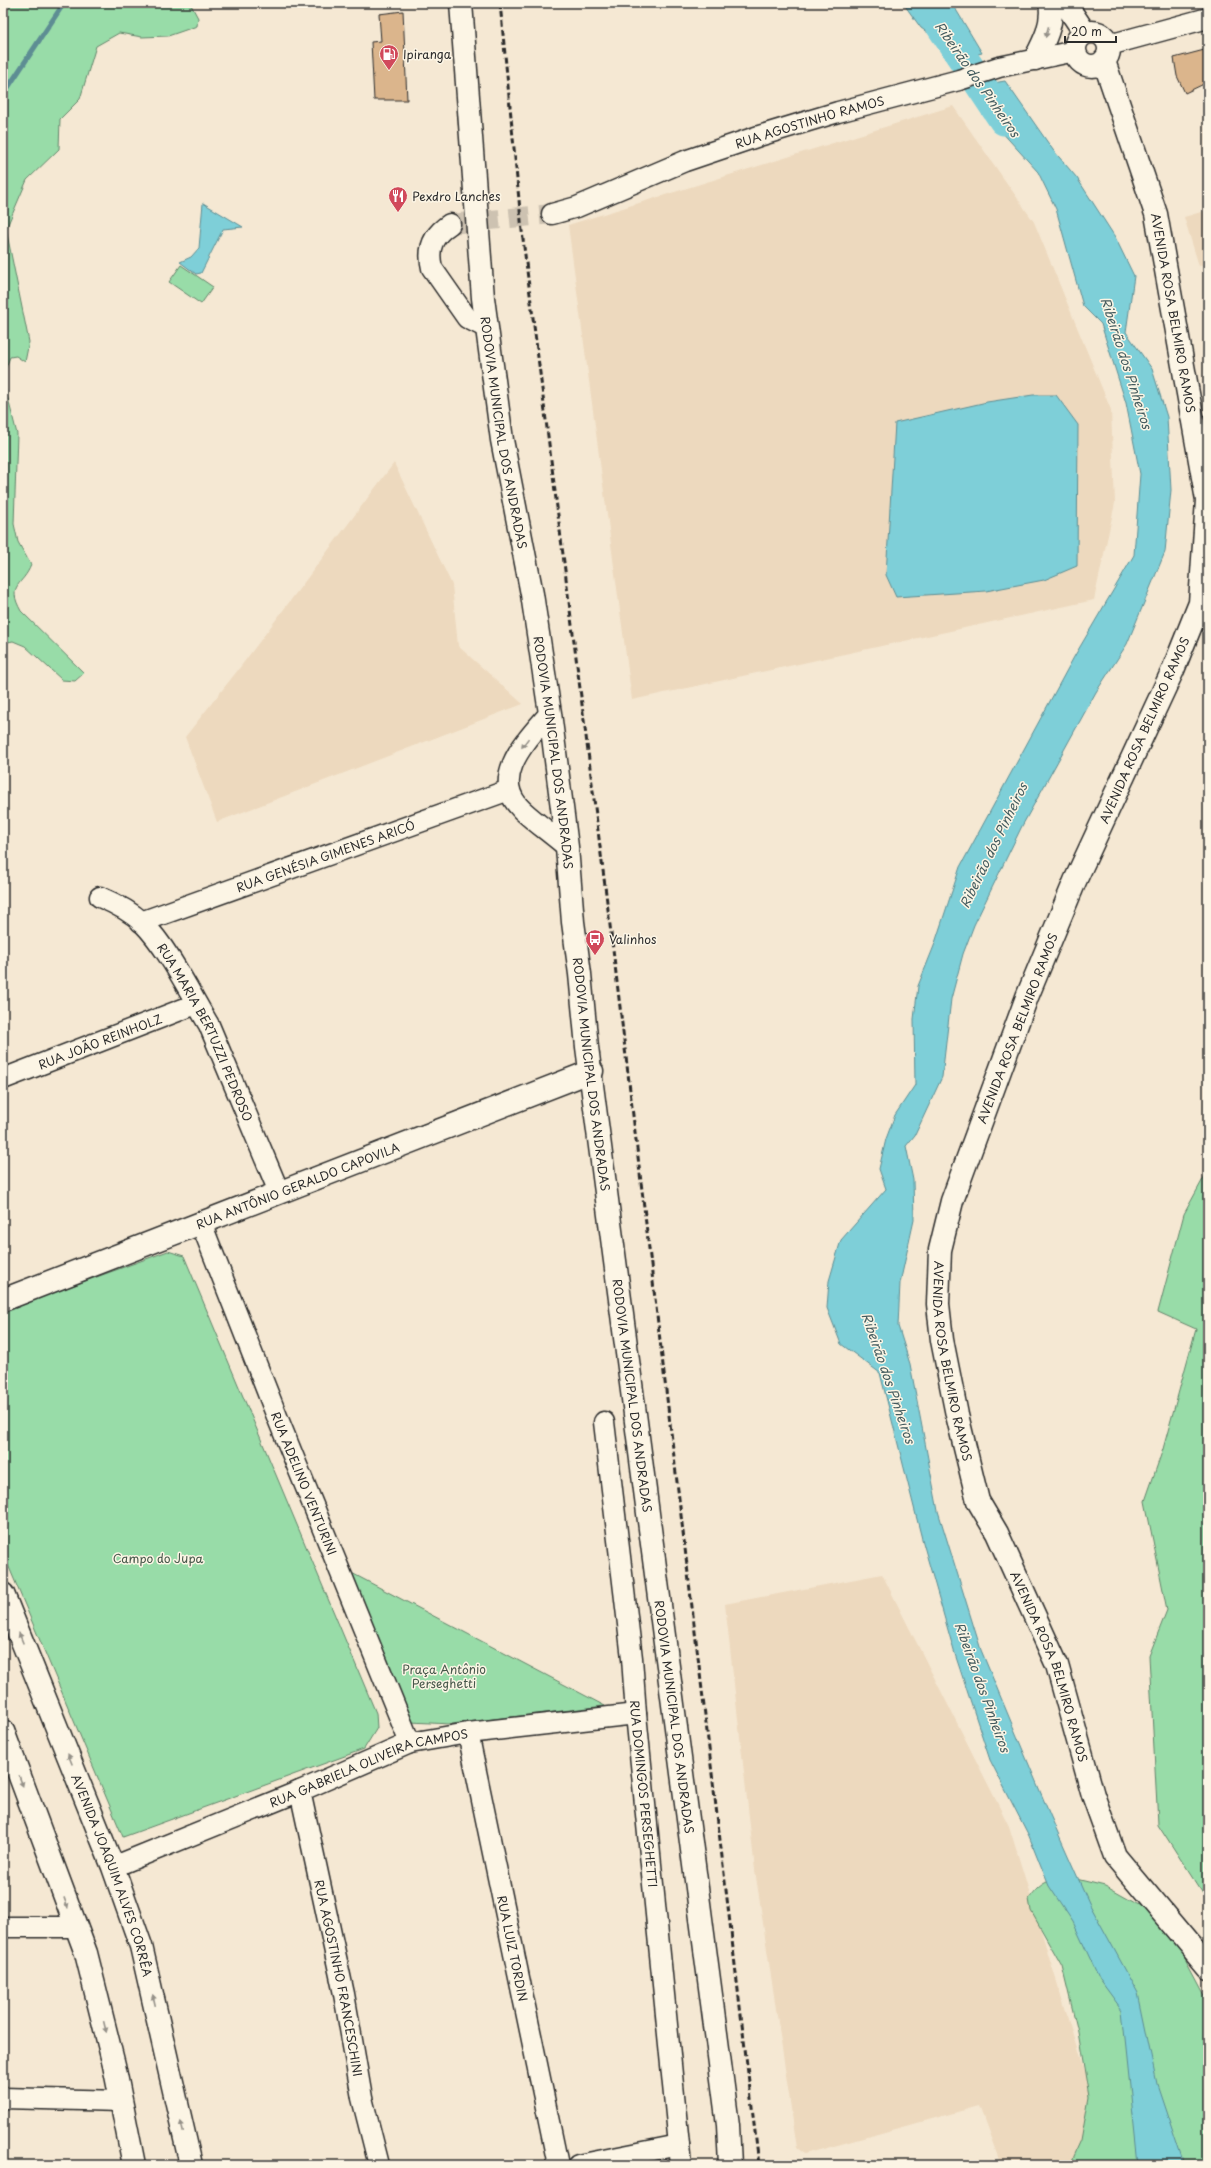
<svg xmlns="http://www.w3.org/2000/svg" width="1211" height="2168" font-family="'Playpen Sans',sans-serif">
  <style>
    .built { fill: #edd9be }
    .green { fill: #98dca8; stroke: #62846a }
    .water { fill: #7ecfd8; stroke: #5d8d93 }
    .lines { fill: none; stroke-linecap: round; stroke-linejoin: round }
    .stream { stroke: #5d8d93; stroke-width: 5 }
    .river { stroke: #7ecfd8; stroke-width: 31 }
    .building { fill: #dbb58c; stroke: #2b2b2b }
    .street-tunnel { stroke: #cdc2b1; stroke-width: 20; stroke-dasharray: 20 10; stroke-linecap: butt }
    .street-casing { stroke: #2b2b2b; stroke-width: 23 }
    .secondary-casing { stroke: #2b2b2b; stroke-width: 25 }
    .primary-casing { stroke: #2b2b2b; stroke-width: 25 }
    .street { stroke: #fcf5e5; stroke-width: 20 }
    .secondary { stroke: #fcf5e5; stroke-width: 22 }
    .primary { stroke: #fcf5e5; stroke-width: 22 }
    .rail { stroke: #2b2b2b; stroke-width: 3; stroke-dasharray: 6 3; stroke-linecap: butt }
    .oneway { fill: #949088 }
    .labels { text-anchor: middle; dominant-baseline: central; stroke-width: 3; stroke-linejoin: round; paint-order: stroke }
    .poi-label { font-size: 12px; fill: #2b2b2b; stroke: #fcf5e5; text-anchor: start }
    .street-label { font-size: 12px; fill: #2b2b2b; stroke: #fcf5e5 }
    .park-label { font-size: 12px; fill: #46574a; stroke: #fcf5e5 }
    .water-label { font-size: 13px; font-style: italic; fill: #445c5f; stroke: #fcf5e5 }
  </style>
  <rect width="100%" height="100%" fill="#f5e8d3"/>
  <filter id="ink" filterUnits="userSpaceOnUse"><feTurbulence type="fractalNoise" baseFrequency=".025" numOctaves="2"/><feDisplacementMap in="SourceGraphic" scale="8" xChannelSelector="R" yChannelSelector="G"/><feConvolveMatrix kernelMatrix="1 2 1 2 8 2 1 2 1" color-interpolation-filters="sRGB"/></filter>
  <g filter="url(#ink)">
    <path class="built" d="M953,106L1034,222L1111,410L1115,503L1094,600L632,700L568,225Z
      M1208,210V264L1199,266L1184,217Z
      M394,463L452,585L458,646L523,704L217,822L185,737L238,670Z
      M882,1574L1009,1826L1113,2165H1001L979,2106L805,2154L797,2148L755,1870L725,1604Z"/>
    <path class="green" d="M3,3H190L198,18L197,26L168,36L142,37L119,33L96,46L80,99L60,119L59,149L27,180L6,229L29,342L25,362L16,356L10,357L3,375Z
      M181,265L213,287L201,304L169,282Z
      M3,379L17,434L14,524L18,542L31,565C23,586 6,584 21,611L84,673L75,681L62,680L25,646L13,641L3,643Z
      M1208,1170V1902L1158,1824L1149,1656L1167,1610L1145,1501L1163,1449L1196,1329L1158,1312L1184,1214Z
      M168,1251L184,1256L376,1713L377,1728L364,1749L123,1837L3,1553V1311Z
      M344,1569L605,1706L451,1724L410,1722Z
      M1072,1878L1105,1886L1137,1904L1155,1910L1172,1934L1208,2002V2082L1204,2092V2110L1208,2118V2165H1070L1081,2141L1089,2097L1078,2032L1062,1966L1031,1911L1029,1899C1042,1880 1051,1879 1072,1878Z"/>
    <path class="water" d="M903,3H952L982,53L949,61L947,46L921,28Z
      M1005,81L1053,150L1077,178L1115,237L1134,276L1126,332L1152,369L1167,417L1171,490L1165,552L1127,644L1096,692L1022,826L974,925L963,954L951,999L942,1077L915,1135L906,1146L913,1180L914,1220L900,1283L898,1326L910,1364L938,1511L981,1650L1050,1815L1090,1905L1138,1993L1157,2084L1184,2165H1138L1122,2010L1100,1980L1073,1922L1049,1886L1029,1836L990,1760L954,1651L922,1539L880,1373L841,1344L827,1308L829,1281L841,1240L886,1189L879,1169L886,1139L895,1115L915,1085L914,1019L918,986L934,946L960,867L1074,657L1134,555L1140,474L1126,403L1101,324L1083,306L1056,209L1038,172L990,119L976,86Z
      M203,203L243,227L223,229L201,273L196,274L180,262L191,257L199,248Z
      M1033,395H1056L1078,425L1077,566L1044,580L986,591L896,597L886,575L895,423L987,402Z"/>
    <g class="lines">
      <path class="stream" d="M3,95L64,3"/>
      <path class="river" d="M926,3L1004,120"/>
    </g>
    <path class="building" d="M403,11L407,100H374L371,42L381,41L379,14Z
      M1208,49V82L1185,93L1177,76L1174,58Z"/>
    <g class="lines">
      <path class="street-tunnel" d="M450,224L552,214"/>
      <g class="street-casing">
        <g id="street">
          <path d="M1109,45L1208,18"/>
          <path id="s1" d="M552,214L577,207L685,161L759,136L838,112L959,80L999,67L1075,51"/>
          <path d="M450,224C433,235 427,248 432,268L467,318L487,328"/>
          <path d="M550,713C528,739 488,777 522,810C536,823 552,834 567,847"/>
          <path id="s2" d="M100,897C114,903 130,911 142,922C168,948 190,993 209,1025L279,1192"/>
          <path id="s3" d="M141,922L509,790"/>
          <path id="s4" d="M3,1079L196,1004"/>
          <path id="s5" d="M201,1223L278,1419L410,1743"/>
          <path id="s6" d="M604,1422L632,1658L636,1714L681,2165"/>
          <path id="s7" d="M468,1733L558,2165"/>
          <path id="s8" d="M300,1791L344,1994L362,2098L379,2165"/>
          <path id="s9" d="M113,1867L300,1791L410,1743L468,1733L636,1714"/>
          <path d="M3,1927H75"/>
          <path d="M3,2098L121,2101"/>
          <path d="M578,2165L679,2145"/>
        </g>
      </g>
      <g class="secondary-casing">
        <g id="secondary">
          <path d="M1065,3L1085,33"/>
          <circle cx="1092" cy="49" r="17"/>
          <path d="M1035,59C1044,42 1054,23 1050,3"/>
          <path id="s10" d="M1104,61L1156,214L1207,500L1200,603L1173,670L1075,881L1027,997L952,1201L940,1250L938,1304L942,1340L957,1415L978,1501L997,1533L1057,1665L1093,1795L1115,1856L1208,1967"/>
          <path id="s11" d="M3,1300L592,1071"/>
          <path id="s12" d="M3,1594L113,1867L141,1946L191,2165"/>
          <path d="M3,1731L86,1953L114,2065L134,2165"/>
        </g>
      </g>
      <g class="primary-casing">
        <g id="primary">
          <path id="s13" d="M461,3L483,298L502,440L532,594L550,713L567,847L573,922L580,974L587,1047L728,2125L730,2165"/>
        </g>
      </g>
      <use href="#street" class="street"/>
      <use href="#secondary" class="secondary"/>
      <use href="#primary" class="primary"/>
      <path class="rail" d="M500,3L522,231L614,957L759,2165"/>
    </g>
    <defs><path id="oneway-solid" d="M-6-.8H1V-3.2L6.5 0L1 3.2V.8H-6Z"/></defs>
    <g class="oneway">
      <use href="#oneway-solid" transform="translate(1047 32) rotate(105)"/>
      <use href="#oneway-solid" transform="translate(525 743) rotate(126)"/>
      <use href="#oneway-solid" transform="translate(21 1638) rotate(-112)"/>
      <use href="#oneway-solid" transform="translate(70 1759) rotate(-112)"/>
      <use href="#oneway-solid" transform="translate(21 1781) rotate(70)"/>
      <use href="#oneway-solid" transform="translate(66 1903) rotate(70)"/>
      <use href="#oneway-solid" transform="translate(154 2000) rotate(-103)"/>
      <use href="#oneway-solid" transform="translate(105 2027) rotate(76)"/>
      <use href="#oneway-solid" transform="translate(182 2127) rotate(-103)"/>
    </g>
  </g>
  <defs>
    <g id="fuel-pin" transform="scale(1)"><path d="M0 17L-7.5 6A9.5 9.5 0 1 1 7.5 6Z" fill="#d1495b" stroke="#fcf5e5"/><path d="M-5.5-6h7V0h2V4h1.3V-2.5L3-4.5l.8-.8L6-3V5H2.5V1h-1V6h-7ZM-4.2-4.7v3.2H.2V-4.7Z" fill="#fff"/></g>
    <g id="restaurant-pin" transform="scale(1)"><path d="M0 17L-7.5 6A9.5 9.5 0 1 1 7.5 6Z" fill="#d1495b" stroke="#fcf5e5"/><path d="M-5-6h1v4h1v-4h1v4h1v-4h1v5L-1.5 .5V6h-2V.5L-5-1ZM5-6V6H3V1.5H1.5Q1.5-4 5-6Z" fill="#fff"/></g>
    <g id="bus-pin" transform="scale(1)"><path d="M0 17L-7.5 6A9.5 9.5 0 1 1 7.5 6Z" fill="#d1495b" stroke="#fcf5e5"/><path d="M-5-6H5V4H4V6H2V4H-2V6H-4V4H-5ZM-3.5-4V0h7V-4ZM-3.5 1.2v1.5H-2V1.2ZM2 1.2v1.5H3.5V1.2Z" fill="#fff"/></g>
  </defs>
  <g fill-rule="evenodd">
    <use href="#fuel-pin" x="389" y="54"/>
    <use href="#restaurant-pin" x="398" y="196"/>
    <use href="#bus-pin" x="595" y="939"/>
  </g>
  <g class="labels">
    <g class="poi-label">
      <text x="403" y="54">Ipiranga</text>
      <text x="412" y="196">Pexdro Lanches</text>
      <text x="609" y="939">Valinhos</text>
    </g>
    <g class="street-label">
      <text stroke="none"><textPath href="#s1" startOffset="274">RUA AGOSTINHO RAMOS</textPath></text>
      <text stroke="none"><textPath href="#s10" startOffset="262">AVENIDA ROSA BELMIRO RAMOS</textPath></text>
      <text stroke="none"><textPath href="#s13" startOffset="432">RODOVIA MUNICIPAL DOS ANDRADAS</textPath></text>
      <text transform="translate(1144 730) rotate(-66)">AVENIDA ROSA BELMIRO RAMOS</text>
      <text stroke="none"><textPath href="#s13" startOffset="756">RODOVIA MUNICIPAL DOS ANDRADAS</textPath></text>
      <text stroke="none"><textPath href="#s3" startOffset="196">RUA GENÉSIA GIMENES ARICÓ</textPath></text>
      <text transform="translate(1017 1028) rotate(-69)">AVENIDA ROSA BELMIRO RAMOS</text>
      <text stroke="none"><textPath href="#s2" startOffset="177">RUA MARIA BERTUZZI PEDROSO</textPath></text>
      <text stroke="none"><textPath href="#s4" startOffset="104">RUA JOÃO REINHOLZ</textPath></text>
      <text stroke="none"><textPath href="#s13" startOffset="1080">RODOVIA MUNICIPAL DOS ANDRADAS</textPath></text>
      <text stroke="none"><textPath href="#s11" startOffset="316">RUA ANTÔNIO GERALDO CAPOVILA</textPath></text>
      <text stroke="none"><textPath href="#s10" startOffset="1366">AVENIDA ROSA BELMIRO RAMOS</textPath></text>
      <text stroke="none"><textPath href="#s13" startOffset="1404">RODOVIA MUNICIPAL DOS ANDRADAS</textPath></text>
      <text stroke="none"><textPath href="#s5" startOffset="280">RUA ADELINO VENTURINI</textPath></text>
      <text stroke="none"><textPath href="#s10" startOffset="1690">AVENIDA ROSA BELMIRO RAMOS</textPath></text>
      <text stroke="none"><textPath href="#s13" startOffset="1728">RODOVIA MUNICIPAL DOS ANDRADAS</textPath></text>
      <text stroke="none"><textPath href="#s9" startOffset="275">RUA GABRIELA OLIVEIRA CAMPOS</textPath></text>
      <text stroke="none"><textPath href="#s6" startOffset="374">RUA DOMINGOS PERSEGHETTI</textPath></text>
      <text stroke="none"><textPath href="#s12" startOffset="302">AVENIDA JOAQUIM ALVES CORRÊA</textPath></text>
      <text stroke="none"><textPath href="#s7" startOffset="220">RUA LUIZ TORDIN</textPath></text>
      <text stroke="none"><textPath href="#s8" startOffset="191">RUA AGOSTINHO FRANCESCHINI</textPath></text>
    </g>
    <g class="park-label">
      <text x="158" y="1558">Campo do Jupa</text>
      <text x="444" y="1669">Praça Antônio<tspan x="444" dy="14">Perseghetti</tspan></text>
    </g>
    <g class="water-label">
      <text transform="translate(978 79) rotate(55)">Ribeirão dos Pinheiros</text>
      <text transform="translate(1127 363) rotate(72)">Ribeirão dos Pinheiros</text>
      <text transform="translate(993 845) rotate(-64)">Ribeirão dos Pinheiros</text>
      <text transform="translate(889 1378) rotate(71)">Ribeirão dos Pinheiros</text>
      <text transform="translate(983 1687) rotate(70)">Ribeirão dos Pinheiros</text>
    </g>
  </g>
  <rect width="1211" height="2168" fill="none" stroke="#fcf5e5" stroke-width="16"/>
  <rect x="8" y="8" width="1195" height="2152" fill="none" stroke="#2b2b2b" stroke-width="1.5" filter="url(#ink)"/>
  <path d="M1065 36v6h51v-6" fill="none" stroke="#2b2b2b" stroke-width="2"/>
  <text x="1071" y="36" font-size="12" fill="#2b2b2b" stroke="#fcf5e5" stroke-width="3" paint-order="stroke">20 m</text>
</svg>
